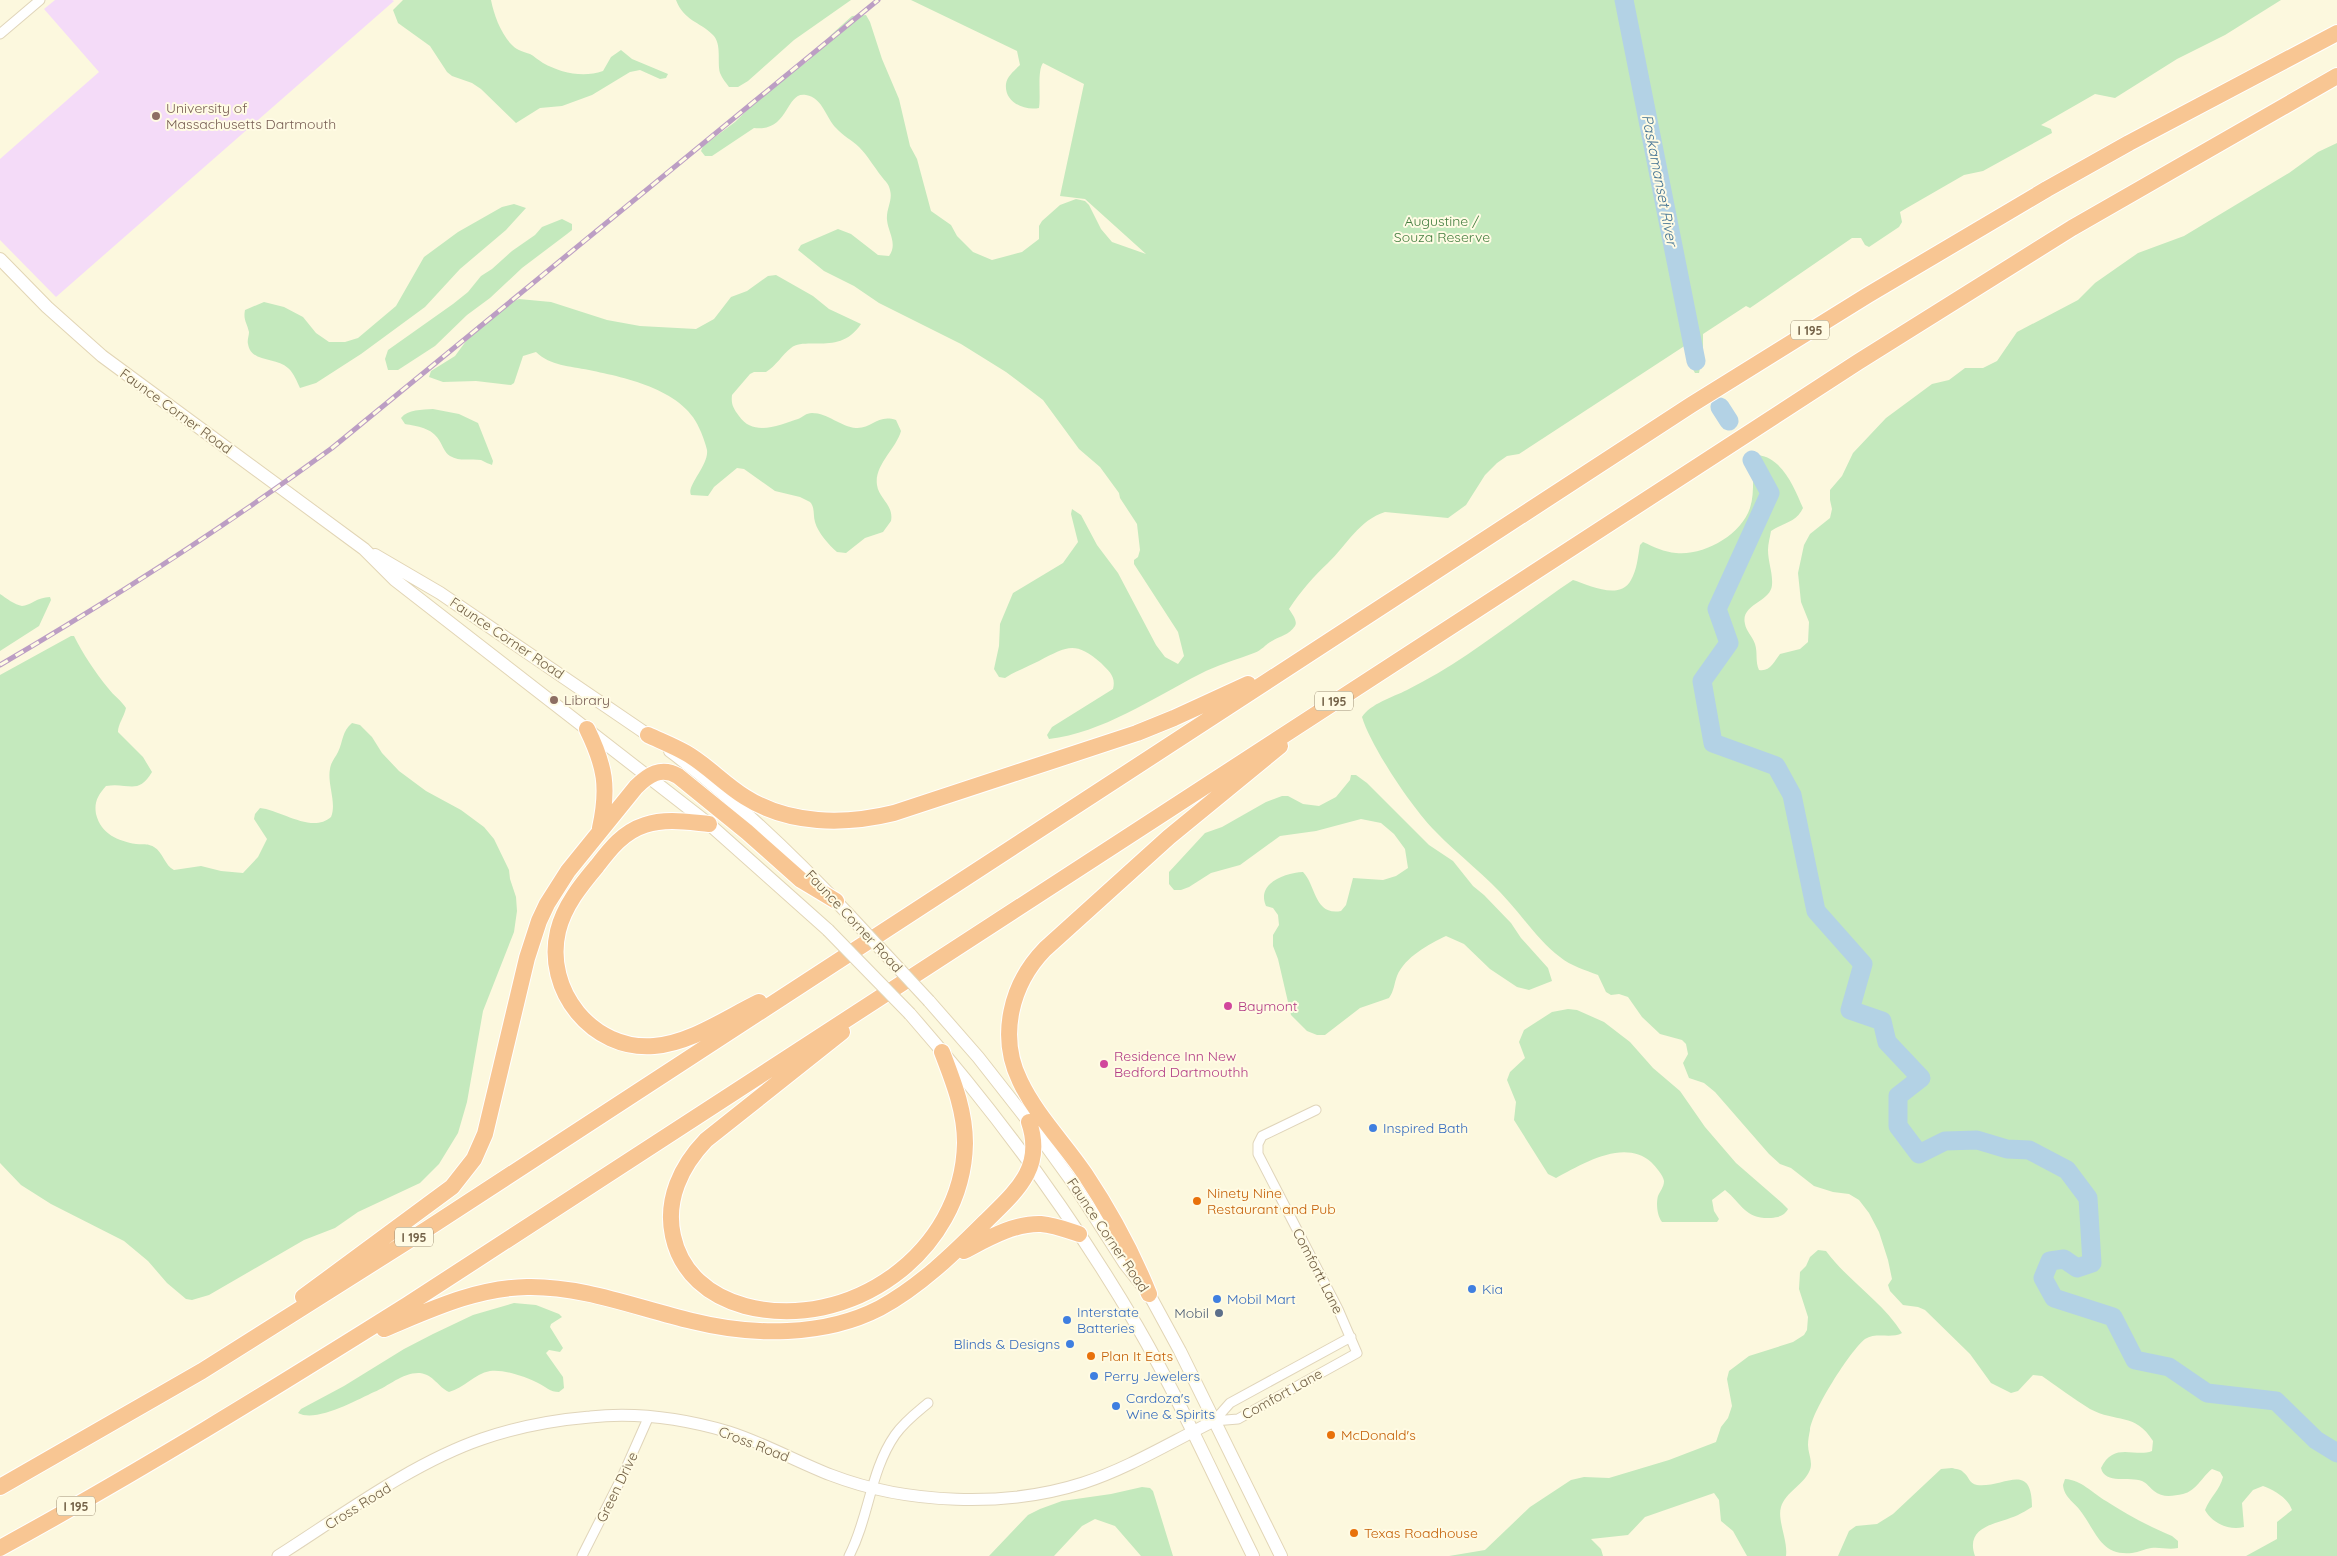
<svg xmlns="http://www.w3.org/2000/svg" width="2337" height="1556" font-family="Quicksand,sans-serif">
  <style>
    .education { fill: #f4dbf8 }
    .green { fill: #c4e9bd }
    .lines { fill: none; stroke-linecap: round; stroke-linejoin: round }
    .river { stroke: #b3d2e5; stroke-width: 19 }
    .minor-casing { stroke: #e0d5ba; stroke-width: 11 }
    .tertiary-casing { stroke: #e0d5ba; stroke-width: 13 }
    .secondary-casing { stroke: #e2d5b5; stroke-width: 14 }
    .motorway-casing { stroke: #fff; stroke-width: 18 }
    .minor { stroke: #fff; stroke-width: 9 }
    .tertiary { stroke: #fff; stroke-width: 11 }
    .secondary { stroke: #fff; stroke-width: 12 }
    .motorway { stroke: #f8c693; stroke-width: 16 }
    .rail-casing { stroke: #bc9ec4; stroke-width: 5 }
    .rail { stroke: #fffbe4; stroke-width: 3; stroke-dasharray: 9; stroke-linecap: butt }
    .secondary-bridge-casing { stroke: #e2d5b5; stroke-width: 14; stroke-linecap: butt }
    .secondary-bridge { stroke: #fff; stroke-width: 12 }
    .education-dot { fill: #8d6e63; stroke: #fffbe4; stroke-width: 2 }
    .hotel-dot { fill: #d1479c; stroke: #fffbe4; stroke-width: 2 }
    .shop-dot { fill: #3f7fe0; stroke: #fffbe4; stroke-width: 2 }
    .food-dot { fill: #e8710a; stroke: #fffbe4; stroke-width: 2 }
    .service-dot { fill: #5c6f8a; stroke: #fffbe4; stroke-width: 2 }
    .labels { text-anchor: middle; dominant-baseline: central; stroke-width: 4; stroke-linejoin: round; paint-order: stroke }
    .shield { fill: #fffbe4; stroke: #9c8e75; stroke-width: 1 }
    .shield-label { font-size: 12px; font-weight: bold; fill: #726046 }
    .education-label { font-size: 14px; fill: #785e54; stroke: #fffbe4; text-anchor: start }
    .park-label { font-size: 14px; fill: #447e40; stroke: #fffbe4 }
    .street-label { font-size: 14px; fill: #726046; stroke: #fffbe4 }
    .hotel-label { font-size: 14px; fill: #b23c85; stroke: #fffbe4; text-anchor: start }
    .shop-label { font-size: 14px; fill: #366cbe; stroke: #fffbe4; text-anchor: start }
    .food-label { font-size: 14px; fill: #c56008; stroke: #fffbe4; text-anchor: start }
    .service-label { font-size: 14px; fill: #4e5e75; stroke: #fffbe4; text-anchor: end }
    .water-label { font-size: 15px; font-style: italic; fill: #457494; stroke: #fffbe4 }
  </style>
  <rect width="100%" height="100%" fill="#fcf8de"/>
  <path class="education" d="M55,0H392L394,1L56,297L0,240V159L99,72L44,9Z"/>
  <path class="green" d="M403,0H491C494,15 500,31 510,43C516,50 521,51 530,54C534,56 538,60 543,63C561,73 583,78 603,71L611,57L621,50L632,59L668,74L666,78L660,79L640,70L630,72L592,95L562,106L540,108L516,123L481,89L472,83L452,76L447,72L430,46L398,23L393,10Z
    M676,0H851L794,40L748,81L738,87H729C726,83 722,78 720,73C717,62 722,44 713,35C699,21 684,21 676,0Z
    M911,0H2281L2225,35L2177,59L2115,98L2095,94L2041,125L2051,129L2052,133L1983,171L1964,175L1905,209L1900,212L1902,222L1899,227L1869,247L1865,245L1861,238H1852L1750,308L1746,306L1703,334V355L1699,373H1695C1689,364 1693,352 1686,345L1519,454L1507,456L1497,463L1485,475L1466,505L1448,518L1385,512C1359,520 1347,545 1328,563C1314,576 1300,592 1289,609C1292,614 1298,621 1295,626C1289,635 1280,636 1272,641C1266,644 1261,651 1254,653C1236,660 1217,665 1200,674C1153,698 1102,733 1049,739L1047,735L1052,727L1113,689C1116,677 1110,672 1101,663C1075,641 1068,646 1039,661C1027,667 1016,671 1005,678L999,677L994,669L999,646L1000,624L1013,593L1063,563L1078,542L1071,514L1072,509L1081,515L1097,545L1118,573L1156,645L1165,657L1178,664L1184,656L1178,632L1134,564V560L1138,557L1140,550L1137,524L1120,498L1119,493L1100,467L1079,449L1043,400L1006,372L961,344L879,303L854,286L824,271L798,250L801,245L838,229L851,234L878,255L889,256C898,244 888,232 887,220C886,209 893,200 890,190C889,184 885,181 882,177C874,167 868,156 859,147C852,140 843,136 836,128C826,118 823,98 806,95C785,91 790,132 754,128L712,156H705L701,151L703,146L735,122L773,85L808,61L832,34L852,16L866,15L870,22L882,59L899,99L910,146L917,159L931,211L951,225L957,236L973,252L992,260L1022,252L1039,239V226L1042,221L1060,205L1076,199L1085,201L1089,205L1101,229L1112,242L1146,254L1085,199L1060,196L1084,84L1043,63C1037,71 1041,96 1039,108C1024,111 1004,102 1006,84C1007,76 1015,70 1020,65L1017,51Z
    M2337,143V1556H2246L2277,1539V1522L2292,1510C2288,1498 2274,1490 2263,1486L2253,1490L2242,1503L2244,1527C2229,1531 2212,1523 2205,1510C2210,1497 2220,1490 2223,1477L2220,1472L2212,1469C2202,1477 2196,1491 2183,1494C2173,1496 2162,1498 2154,1491C2150,1488 2147,1483 2142,1481C2130,1476 2105,1485 2101,1468C2114,1441 2135,1458 2152,1451L2153,1441C2135,1412 2116,1423 2090,1409C2074,1399 2058,1387 2042,1376L2033,1375L2018,1391L2011,1393L1991,1383L1970,1354L1925,1310L1918,1307L1903,1305L1890,1291L1888,1285L1892,1279L1888,1260L1879,1232L1869,1213L1859,1200L1849,1194L1833,1192L1814,1186L1791,1168L1780,1164L1769,1154L1715,1092L1704,1083L1689,1078L1683,1063L1688,1054L1686,1044L1682,1040L1660,1034L1642,1017L1628,997L1619,994L1611,995L1606,992L1598,975C1585,970 1571,966 1560,957C1540,942 1526,921 1509,902C1487,876 1459,856 1435,831C1413,809 1371,747 1362,717C1370,704 1393,697 1407,690C1466,661 1519,616 1573,580C1589,585 1620,601 1631,580C1637,570 1638,556 1640,545L1643,542C1654,547 1664,552 1676,553C1704,556 1741,535 1750,508C1756,490 1750,472 1757,455C1782,457 1794,487 1803,508C1797,522 1783,523 1771,531C1770,537 1768,544 1768,550C1768,562 1773,573 1772,585C1771,602 1740,604 1745,624C1746,631 1753,637 1755,644C1758,654 1755,661 1759,670C1770,672 1774,662 1780,654L1800,649L1808,642L1809,622L1801,602L1798,573L1804,545L1810,534L1830,518L1832,509L1830,500V490L1842,476L1853,453L1886,418L1932,384L1949,380L1965,368H1983L1997,361L2017,332L2078,300L2095,283L2138,253L2184,236L2289,173L2318,152Z
    M514,204L526,208L506,230L460,269L425,307L361,354L316,383L300,388C297,382 294,373 288,368C276,357 251,363 248,344C247,340 249,336 249,332C247,323 243,320 245,310L264,302L284,307L303,317L316,333L329,342H345L358,338L396,306L424,257L458,232L502,207Z
    M562,219L572,224V230L567,234L522,268L490,298L467,315L435,346L398,370H388L385,359L388,350L453,304L468,292L481,276L492,269L512,251L535,235L542,227Z
    M776,275L813,296L829,309L861,324C840,356 806,336 791,348C782,355 776,366 766,372H754L750,374L732,395C731,404 733,408 739,416C753,437 780,425 798,419C803,417 806,413 812,413C828,413 841,427 856,428C872,429 877,414 896,420L901,431C896,449 874,465 877,485C879,499 894,505 891,521L883,532L865,538L846,553L837,552C829,545 818,533 815,522C813,515 815,507 810,502L800,497L775,491L744,469L737,468L714,487L708,496L691,495C686,486 709,465 707,450C706,445 703,437 701,432C686,390 627,378 589,370C569,366 551,366 536,352L523,356L514,383L511,385L476,381L443,382L429,377L431,371L455,356L478,325L507,304L519,299L551,302L607,320L640,326L696,329L714,319L731,297L747,291L768,276Z
    M433,409L459,414L478,423L493,461L492,465C489,464 485,462 481,460C471,458 460,462 450,456C444,452 443,446 439,440C432,428 417,426 405,424L401,418C408,409 422,410 433,409Z
    M0,594C6,598 15,605 22,606C30,606 37,597 50,597L51,600L39,626L0,651Z
    M71,636H74C83,654 95,672 108,688C114,696 121,700 126,708C124,717 118,724 118,732L143,757L152,772C138,796 128,782 106,786C98,795 94,802 96,814C101,834 118,841 136,844C143,845 147,843 154,847C163,852 165,866 174,870L201,866L221,871L243,873L258,857L267,839L254,819L255,814L260,808C281,810 312,834 331,817C337,803 327,784 330,769C331,762 335,758 338,752C343,742 342,731 352,723L360,725L372,737L382,753L399,771L426,791L461,810L484,827L494,839L509,870L510,879L516,897L517,911L514,932L483,1011L467,1102L458,1133L439,1164L420,1183L358,1212L335,1228L304,1240L209,1295L192,1300L186,1299L167,1283L148,1261L124,1241L51,1204L21,1185L0,1163V675Z
    M1351,775H1356L1367,783L1429,845L1453,861L1473,886L1484,895L1511,923L1521,938L1548,968L1552,981L1529,990L1517,987L1490,969L1464,944L1446,936C1429,944 1405,957 1397,976C1394,984 1394,991 1389,998L1360,1008L1325,1035H1317L1307,1031L1291,1015L1278,959L1273,946V935L1279,925L1278,915L1273,908L1266,906C1256,883 1285,873 1303,872C1316,885 1314,916 1341,911L1346,905L1353,878L1383,880L1396,876L1408,868L1405,849L1394,834L1381,823L1361,819L1316,831L1280,836L1240,865L1211,873L1189,887L1181,890H1174L1169,884V872L1205,833L1222,827L1266,802L1282,796H1288L1303,804L1319,806L1336,797L1350,780Z
    M1568,1009L1577,1010L1604,1022L1630,1042L1653,1068L1680,1091L1705,1127L1736,1163L1782,1203L1788,1209C1784,1216 1779,1217 1771,1218C1745,1219 1743,1205 1725,1190L1712,1200L1714,1211L1719,1219L1717,1222H1662C1657,1216 1656,1203 1658,1196C1660,1191 1664,1187 1664,1181C1663,1175 1656,1167 1651,1162C1624,1138 1582,1164 1556,1178L1548,1174L1514,1120L1516,1102L1507,1080L1510,1072L1525,1058L1519,1042L1524,1030L1552,1012Z
    M1818,1250L1826,1251C1848,1281 1882,1301 1902,1333C1892,1339 1876,1332 1865,1339C1850,1351 1812,1411 1810,1430C1809,1435 1808,1440 1808,1445C1808,1454 1814,1463 1809,1472C1803,1485 1786,1492 1781,1507C1777,1520 1788,1540 1786,1556H1747L1733,1531L1721,1521L1719,1500L1714,1493L1645,1517L1628,1535L1591,1539L1601,1549L1603,1556H1449L1485,1550L1530,1507L1571,1480L1584,1477L1609,1478L1669,1460L1716,1442L1721,1427L1728,1418L1732,1406L1727,1379L1729,1371L1749,1356L1793,1342L1804,1335L1807,1330L1808,1317L1799,1289L1800,1272L1806,1266L1810,1257Z
    M514,1303L536,1305L559,1314L562,1317L551,1324L550,1327L563,1348L560,1352L549,1350L546,1353L563,1377L564,1388L559,1392C550,1392 546,1387 538,1383C526,1377 504,1369 490,1371C474,1374 464,1388 449,1392C438,1387 434,1375 420,1373C403,1372 389,1386 374,1392C357,1400 316,1423 298,1413L301,1409L344,1386L404,1349L433,1334L473,1315Z
    M1952,1468C1955,1469 1961,1469 1963,1472C1969,1476 1969,1484 1977,1485C2004,1488 2032,1460 2032,1507C2027,1510 2022,1513 2018,1515C1999,1524 1964,1525 1975,1556H1838L1849,1531L1856,1526L1877,1524L1893,1514L1941,1469Z
    M2065,1479C2082,1480 2092,1493 2106,1501C2126,1514 2150,1527 2172,1536L2178,1541V1548C2168,1550 2161,1547 2151,1548C2145,1549 2139,1552 2132,1553C2102,1556 2097,1534 2082,1513C2076,1503 2064,1498 2063,1485Z
    M1142,1487L1150,1488L1153,1491L1173,1556H1141L1115,1526L1095,1519L1082,1526L1054,1556H989L1028,1515L1040,1509L1062,1501L1111,1494Z"/>
  <g class="lines">
    <path class="river" d="M1624,0L1696,361
      M1720,407L1729,421
      M1752,460L1770,493L1717,609L1729,643L1702,681L1713,743L1776,766L1792,795L1816,911L1863,964L1850,1010L1882,1021L1887,1042L1921,1078L1898,1096V1126L1919,1154L1945,1141L1977,1140L2007,1149L2029,1150L2067,1170L2088,1198L2092,1263L2077,1268L2064,1259L2050,1261L2043,1278L2054,1298L2113,1317L2135,1360L2169,1367L2207,1393L2276,1401L2316,1440L2337,1453"/>
    <g class="minor-casing">
      <path id="minor" d="M0,34L40,0
        M1214,1421L1238,1419L1357,1353L1338,1309L1258,1154V1144L1262,1136L1316,1110
        M1214,1421L1230,1403L1351,1337
        M582,1556L622,1477L649,1416
        M849,1556C869,1518 870,1471 895,1435C904,1422 916,1413 928,1403"/>
    </g>
    <g class="tertiary-casing">
      <path id="tertiary" d="M278,1556C341,1516 412,1463 482,1439C517,1427 554,1420 590,1417C636,1412 685,1419 729,1432C764,1443 797,1462 831,1475C906,1504 1006,1508 1083,1483C1129,1468 1171,1442 1214,1421"/>
    </g>
    <g class="secondary-casing">
      <path id="secondary" d="M0,259L47,307L102,356L364,549L395,580L709,824L828,930
        M375,555L440,593L654,739
        M670,751C736,800 794,856 850,916
        M929,1001L978,1057L1029,1122L1073,1183L1125,1264L1149,1294L1180,1351L1281,1556
        M910,1014C995,1111 1072,1215 1137,1326C1180,1400 1215,1479 1253,1556"/>
    </g>
    <g class="motorway-casing">
      <path id="motorway" d="M587,729C605,766 609,787 600,828
        M648,735C661,741 674,746 686,753C707,765 724,784 745,797C789,825 845,825 894,813L1137,733L1174,718L1248,684
        M709,824C688,822 666,818 645,825C623,832 610,849 597,866C581,885 564,906 558,931C544,990 592,1051 654,1046C691,1043 726,1018 759,1002
        M842,1032L706,1140C681,1166 665,1200 673,1236C681,1273 709,1296 745,1306C849,1333 963,1253 965,1143C965,1110 953,1081 942,1052
        M964,1251C987,1239 1014,1223 1041,1224C1054,1225 1067,1230 1079,1234
        M1149,1294C1132,1252 1111,1213 1085,1174C1064,1143 1036,1115 1020,1081C998,1036 1011,984 1045,949L1169,837L1280,746
        M303,1297L452,1187L474,1159L485,1134L527,958L539,921L547,904L568,871L636,787C648,775 661,766 678,776L747,832L801,880L836,901
        M384,1329C430,1310 475,1288 527,1287C584,1286 637,1308 692,1321C752,1336 824,1337 880,1308C919,1287 953,1254 984,1223C1015,1192 1045,1169 1029,1122
        M0,1487L202,1371L427,1229L1691,405L1868,295L2047,189L2129,143L2337,33
        M0,1548C139,1472 273,1389 407,1305L1858,362L2072,228L2337,76"/>
    </g>
    <use href="#minor" class="minor"/>
    <use href="#tertiary" class="tertiary"/>
    <use href="#secondary" class="secondary"/>
    <use href="#motorway" class="motorway"/>
    <g class="rail-casing">
      <path id="rail" d="M0,665C116,597 223,528 332,448L878,0"/>
    </g>
    <use href="#rail" class="rail"/>
    <g class="secondary-bridge-casing">
      <path id="secondary-bridge" d="M850,916L929,1001
        M828,930L910,1014"/>
    </g>
    <use href="#secondary-bridge" class="secondary-bridge"/>
  </g>
  <g class="education-dot">
    <circle cx="156" cy="116" r="5"/>
    <circle cx="554" cy="700" r="5"/>
  </g>
  <g class="hotel-dot">
    <circle cx="1228" cy="1006" r="5"/>
    <circle cx="1104" cy="1064" r="5"/>
  </g>
  <g class="shop-dot">
    <circle cx="1373" cy="1128" r="5"/>
    <circle cx="1472" cy="1289" r="5"/>
    <circle cx="1217" cy="1299" r="5"/>
    <circle cx="1067" cy="1320" r="5"/>
    <circle cx="1070" cy="1344" r="5"/>
    <circle cx="1094" cy="1376" r="5"/>
    <circle cx="1116" cy="1406" r="5"/>
  </g>
  <g class="food-dot">
    <circle cx="1197" cy="1201" r="5"/>
    <circle cx="1091" cy="1356" r="5"/>
    <circle cx="1331" cy="1435" r="5"/>
    <circle cx="1354" cy="1533" r="5"/>
  </g>
  <circle class="service-dot" cx="1219" cy="1313" r="5"/>
  <g class="labels">
    <g class="shield">
      <rect x="1791" y="320.5" width="38" height="19" rx="4"/>
      <rect x="1315" y="691.5" width="38" height="19" rx="4"/>
      <rect x="395" y="1227.5" width="38" height="19" rx="4"/>
      <rect x="57" y="1496.5" width="38" height="19" rx="4"/>
    </g>
    <g class="shield-label">
      <text x="1810" y="330">I 195</text>
      <text x="1334" y="701">I 195</text>
      <text x="414" y="1237">I 195</text>
      <text x="76" y="1506">I 195</text>
    </g>
    <g class="education-label">
      <text x="166" y="108">University of<tspan x="166" dy="16">Massachusetts Dartmouth</tspan></text>
      <text x="564" y="700">Library</text>
    </g>
    <g class="park-label">
      <text x="1442" y="221">Augustine /<tspan x="1442" dy="16">Souza Reserve</tspan></text>
    </g>
    <g class="street-label">
      <text transform="translate(176 411) rotate(36)">Faunce Corner Road</text>
      <text transform="translate(507 638) rotate(34)">Faunce Corner Road</text>
      <text transform="translate(854 921) rotate(47)">Faunce Corner Road</text>
      <text transform="translate(1108 1235) rotate(56)">Faunce Corner Road</text>
      <text transform="translate(1318 1271) rotate(63)">Comfortt Lane</text>
      <text transform="translate(1282 1394) rotate(-29)">Comfort Lane</text>
      <text transform="translate(754 1444) rotate(21)">Cross Road</text>
      <text transform="translate(617 1487) rotate(-64)">Green Drive</text>
      <text transform="translate(358 1506) rotate(-32)">Cross Road</text>
    </g>
    <g class="hotel-label">
      <text x="1238" y="1006">Baymont</text>
      <text x="1114" y="1056">Residence Inn New<tspan x="1114" dy="16">Bedford Dartmouthh</tspan></text>
    </g>
    <g class="shop-label">
      <text x="1383" y="1128">Inspired Bath</text>
      <text x="1482" y="1289">Kia</text>
      <text x="1227" y="1299">Mobil Mart</text>
      <text x="1077" y="1312">Interstate<tspan x="1077" dy="16">Batteries</tspan></text>
      <text x="1060" y="1344" text-anchor="end">Blinds &amp; Designs</text>
      <text x="1104" y="1376">Perry Jewelers</text>
      <text x="1126" y="1398">Cardoza's<tspan x="1126" dy="16">Wine &amp; Spirits</tspan></text>
    </g>
    <g class="food-label">
      <text x="1207" y="1193">Ninety Nine<tspan x="1207" dy="16">Restaurant and Pub</tspan></text>
      <text x="1101" y="1356">Plan It Eats</text>
      <text x="1341" y="1435">McDonald's</text>
      <text x="1364" y="1533">Texas Roadhouse</text>
    </g>
    <g class="service-label">
      <text x="1209" y="1313">Mobil</text>
    </g>
    <g class="water-label">
      <text transform="translate(1660 180) rotate(79)">Paskamanset River</text>
    </g>
  </g>
</svg>
